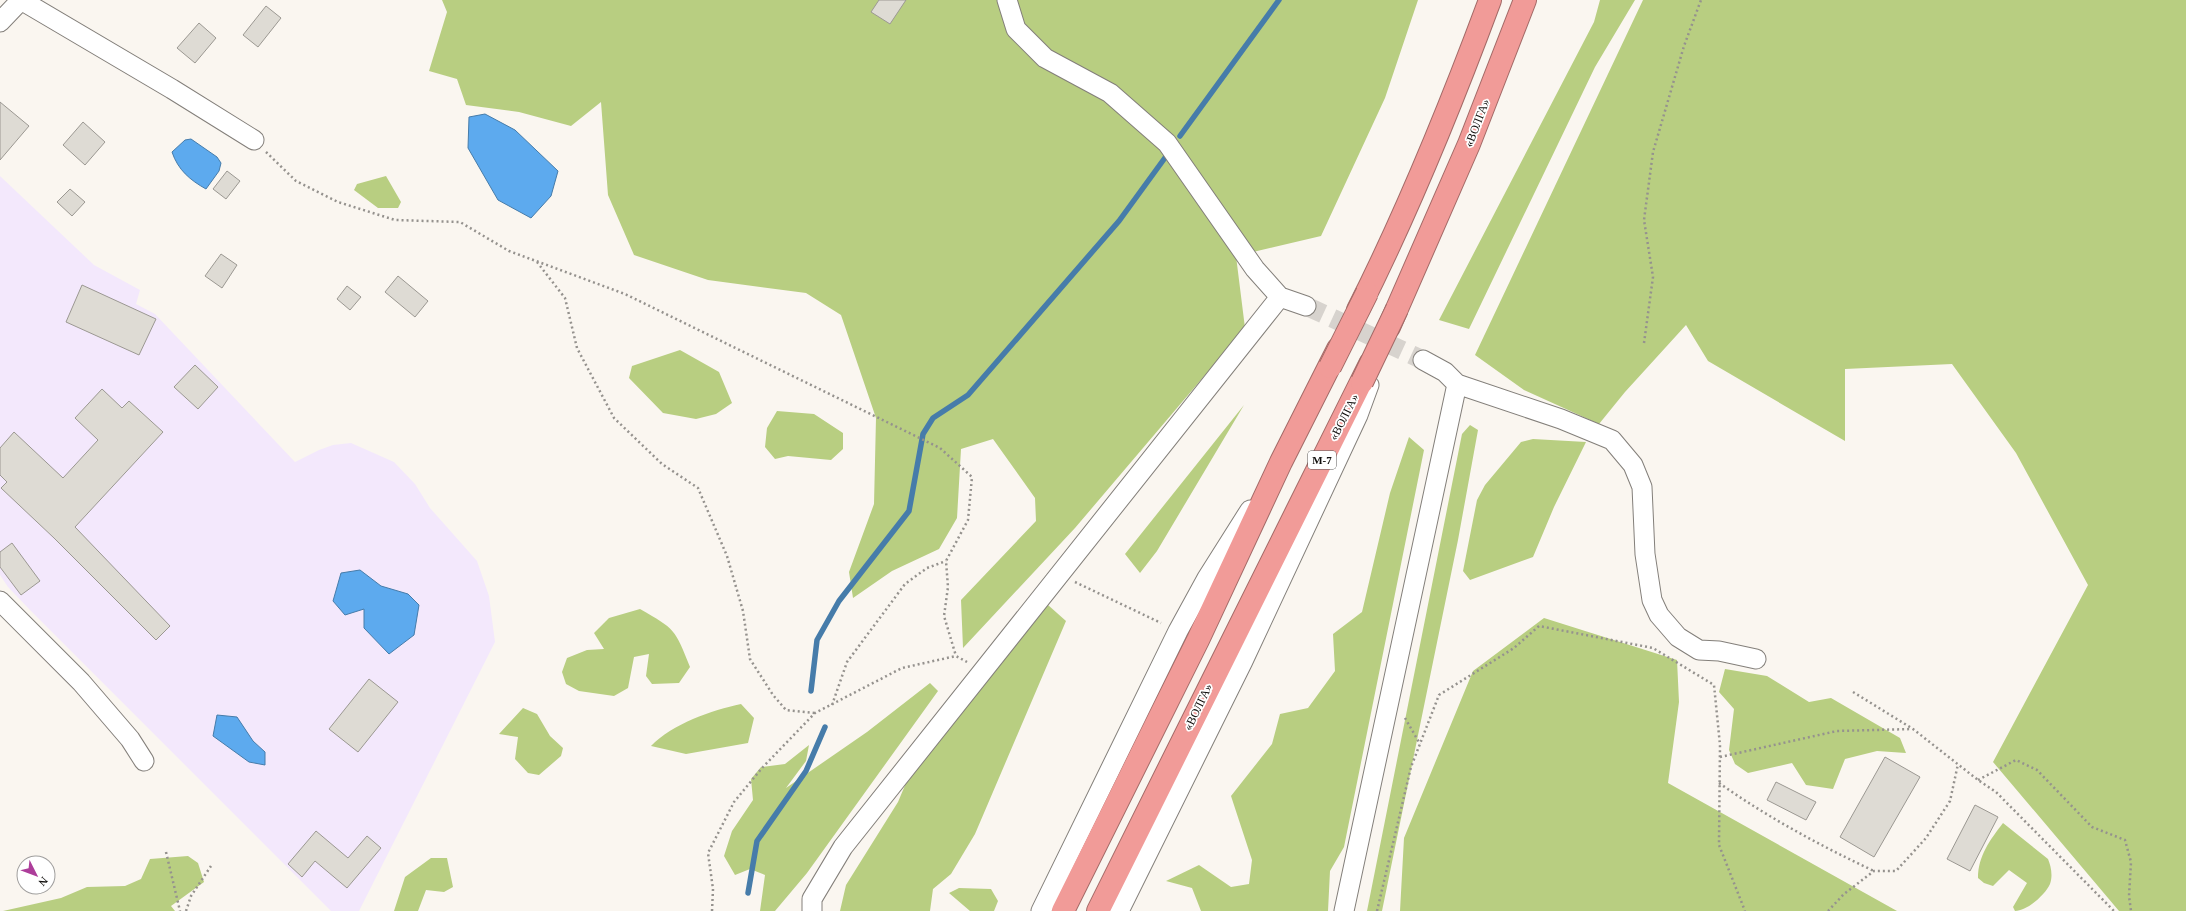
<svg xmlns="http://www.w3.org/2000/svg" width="2186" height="911" font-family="'Times New Roman',serif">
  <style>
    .industrial { fill: #f3e8fc }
    .green { fill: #b8ce81 }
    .water { fill: #5daaee; stroke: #467caa }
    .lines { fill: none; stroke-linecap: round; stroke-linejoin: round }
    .stream { stroke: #467caa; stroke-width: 5.5 }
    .building { fill: #dedbd4; stroke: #9b9892 }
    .minor-tunnel { stroke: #d7d3ce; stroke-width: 19; stroke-dasharray: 19 10; stroke-linecap: butt }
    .minor-casing { stroke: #837f7a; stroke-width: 21 }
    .highway-casing { stroke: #a36a67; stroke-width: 24 }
    .path { stroke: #95928e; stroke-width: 2.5; stroke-dasharray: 2 3; stroke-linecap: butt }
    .minor { stroke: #fff; stroke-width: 19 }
    .highway { stroke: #f19b98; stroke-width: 22 }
    .highway-bridge-casing { stroke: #a36a67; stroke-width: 24; stroke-linecap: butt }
    .highway-bridge { stroke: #f19b98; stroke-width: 22 }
    .labels { text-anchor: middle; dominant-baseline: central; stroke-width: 3.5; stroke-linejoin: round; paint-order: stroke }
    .shield { fill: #fff; stroke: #585756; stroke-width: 1 }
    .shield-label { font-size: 11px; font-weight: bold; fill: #110f0d }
    .street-label { font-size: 12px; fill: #110f0d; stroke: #fff }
  </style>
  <rect width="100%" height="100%" fill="#faf6f0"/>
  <path class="industrial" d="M0,176L94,265L140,290L136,304L155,314L295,462L319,450L333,445L351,443L394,462L415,484L430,508L477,561L489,596L495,642L359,911H331L30,610L8,587L0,575Z"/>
  <path class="green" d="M442,0H1418L1385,98L1321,236L1236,256L1245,328L1075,528L963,648L961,600L1036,521L1035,498L993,439L961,449L957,518L939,549L892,571L853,598L849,572L874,504L876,418L841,315L806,293L708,280L634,255L608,195L601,102L571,126L519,112L466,105L457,79L429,71L447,12Z
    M1600,0H1635L1595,67L1469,329L1439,320L1594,22Z
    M1643,0H2186V911H2119L1993,762L2088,585L2016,453L1952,364L1845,369V441L1708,361L1686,325L1625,392L1599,424L1524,390L1475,355Z
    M386,176L401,202L398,208H378L354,190L357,184Z
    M680,350L719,372L732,403L716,414L696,419L663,413L629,378L632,366Z
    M1244,405L1157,551L1140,573L1125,554Z
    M777,411L814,414L843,433V449L831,460L788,456L775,459L765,447L767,428Z
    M1470,425L1478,430L1458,540L1382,911H1367L1462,434Z
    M1409,437L1424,450L1344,847L1330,871L1328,911H1201L1192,888L1166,881L1199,865L1231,887L1249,884L1252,860L1231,796L1272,744L1280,714L1308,708L1335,671L1333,634L1362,612L1390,493Z
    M1533,439L1586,442L1554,507L1533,557L1470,580L1463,571L1477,500L1485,485L1521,442Z
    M1048,605L1066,621L975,834L951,874L933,889L930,911H840L846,885L898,802L906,783Z
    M640,609C675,629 675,629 690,667L679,683L652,684L646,676L649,654L634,657L628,688L614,696L579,691L566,684L562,672L567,658L587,650L604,649L594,633L609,618Z
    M1544,618L1677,660L1679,702L1668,783L1897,911H1400L1404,838L1473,671Z
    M1725,669L1767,676L1809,702L1831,698L1900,738L1906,753L1877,751L1845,759L1833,789L1806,785L1792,763L1748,773L1735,764L1729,750L1734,709L1719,692Z
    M930,683L938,691L807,873L775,911H760L765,875L750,869L735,875L724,856L732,831L753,800L751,779L761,767L785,764L809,745L806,761L786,788L867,732Z
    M741,704L754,718L748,743L686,754L651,746C672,724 712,710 741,704Z
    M523,708L537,714L550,736L563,748L561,756L539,775L528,773L515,759L518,737L499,734Z
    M2003,823L2048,859C2051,866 2053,876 2050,884C2045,895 2027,911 2015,911L2013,907L2027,883L2009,870L1993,886L1984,883L1978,878C1978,856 1990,840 2003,823Z
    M188,856L198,863L204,882L171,906L175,911H3L61,898L87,887L125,886L141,879L150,859Z
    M431,858H447L453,887L444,892L426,890L418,911H394L405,877Z
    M959,888L991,889L998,901L994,911H970L949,893Z"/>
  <path class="water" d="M485,114L515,130L558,171L551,196L531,218L498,200L468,148L469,117Z
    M191,139L217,157L221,163L219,171L206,189C190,180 178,170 172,152L185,140Z
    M360,570L381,586L408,594L419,605L414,635L389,654L364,628V609L345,615L333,601L341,573Z
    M217,715L237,717L253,741L265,752V765L249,762L213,736Z"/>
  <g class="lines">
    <path class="stream" d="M1180,136L1279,0
      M811,691L817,640L839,601L909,511L923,434L933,418L968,395L1119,221L1167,155
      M748,893L757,841L806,771L825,727"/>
  </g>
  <path class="building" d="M879,0H906L890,24L871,12Z
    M266,6L281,18L258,47L243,35Z
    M199,23L216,38L195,63L177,48Z
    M0,102L29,126L0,160Z
    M83,122L105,142L85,165L63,145Z
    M227,171L240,181L226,199L213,189Z
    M70,189L85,202L72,216L57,202Z
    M221,254L237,265L222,288L205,276Z
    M398,276L428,301L415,317L385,292Z
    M82,285L156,319L139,355L66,322Z
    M347,286L361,297L350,310L337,299Z
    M195,365L218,387L198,409L174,387Z
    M102,389L122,408L129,401L163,432L75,527L170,626L156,640L54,538L1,488L7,482L0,475V448L14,432L63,478L98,440L75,418Z
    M12,543L40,581L21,595L0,567V552Z
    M369,679L398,702L358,752L329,729Z
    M1885,757L1920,777L1874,857L1840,837Z
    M1776,782L1816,802L1806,820L1767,800Z
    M1975,805L1998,817L1970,871L1947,859Z
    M316,831L348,858L367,836L381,848L347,888L315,861L302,877L288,864Z"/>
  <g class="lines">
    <path class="minor-tunnel" d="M1306,306L1423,360"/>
    <g class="minor-casing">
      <path id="minor" d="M21,0L172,89L254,140
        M1007,0L1016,29L1045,58L1110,93L1167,143L1255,269L1280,297
        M0,22L21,0
        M1457,384L1561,419L1612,440L1633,465L1642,487L1645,554L1652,600L1659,615L1678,637L1699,650L1719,651L1756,659
        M0,601L81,682L130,739L144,761
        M812,911V899L843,847L1280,297L1306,306
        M1041,911L1178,631L1207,578L1250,510
        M1119,911L1243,661L1358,415L1369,385
        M1344,911L1457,384L1445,372L1423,360"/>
    </g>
    <g class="highway-casing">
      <path id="highway" d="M1358,310C1409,209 1451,105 1490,0
        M1389,327L1469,144L1525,0
        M1063,911L1198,640L1281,462L1338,349
        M1098,911L1370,364"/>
    </g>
    <path class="path" d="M266,152L296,181L338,202L395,220L460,222L509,251L625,294L940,448L972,477L968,520L946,561L948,587L944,616L956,656
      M537,262L565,298L577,348L614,418L662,464L698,488L727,556L743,611L750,659L773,695L786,710L815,713
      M1644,343L1653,277L1644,220L1653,152L1684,46L1701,0
      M1075,582L1161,623
      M1853,692L1913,729L1978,780L1996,792L2114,911
      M832,705L847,662L905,584L927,568L946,561
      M1405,718L1420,744
      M1720,757L1837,731L1912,729
      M1978,780L2016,760L2037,770L2092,827L2125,840L2131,862L2129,896L2131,911
      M1719,783C1769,818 1819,845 1874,871
      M166,852L180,911
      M186,911L191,896L211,866
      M712,911L713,889L708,853L734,802L762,768L815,713L902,668L956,656L967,662
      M1377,911L1411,767L1439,695L1514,648L1539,626L1653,648L1714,685L1720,745L1719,845L1745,911
      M1828,911L1844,894L1874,871H1896L1926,838L1950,801L1958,764"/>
    <use href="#minor" class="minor"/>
    <use href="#highway" class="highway"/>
    <g class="highway-bridge-casing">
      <path id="highway-bridge" d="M1330,367L1367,293
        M1362,382L1397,309"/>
    </g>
    <use href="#highway-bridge" class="highway-bridge"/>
  </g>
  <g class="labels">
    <rect class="shield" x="1308" y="451" width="28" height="18" rx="3"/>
    <g class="shield-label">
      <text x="1322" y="460">М-7</text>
    </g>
    <g class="street-label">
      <text transform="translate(1477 123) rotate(-69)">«ВОЛГА»</text>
      <text transform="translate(1344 417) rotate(-63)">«ВОЛГА»</text>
      <text transform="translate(1198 707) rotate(-64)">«ВОЛГА»</text>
    </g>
  </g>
  <g transform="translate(36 875) rotate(132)"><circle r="19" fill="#ffffff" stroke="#a09f9e"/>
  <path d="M0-3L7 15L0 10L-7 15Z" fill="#ad3d9a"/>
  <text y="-6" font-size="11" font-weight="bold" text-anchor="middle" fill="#110f0d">N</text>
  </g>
</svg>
